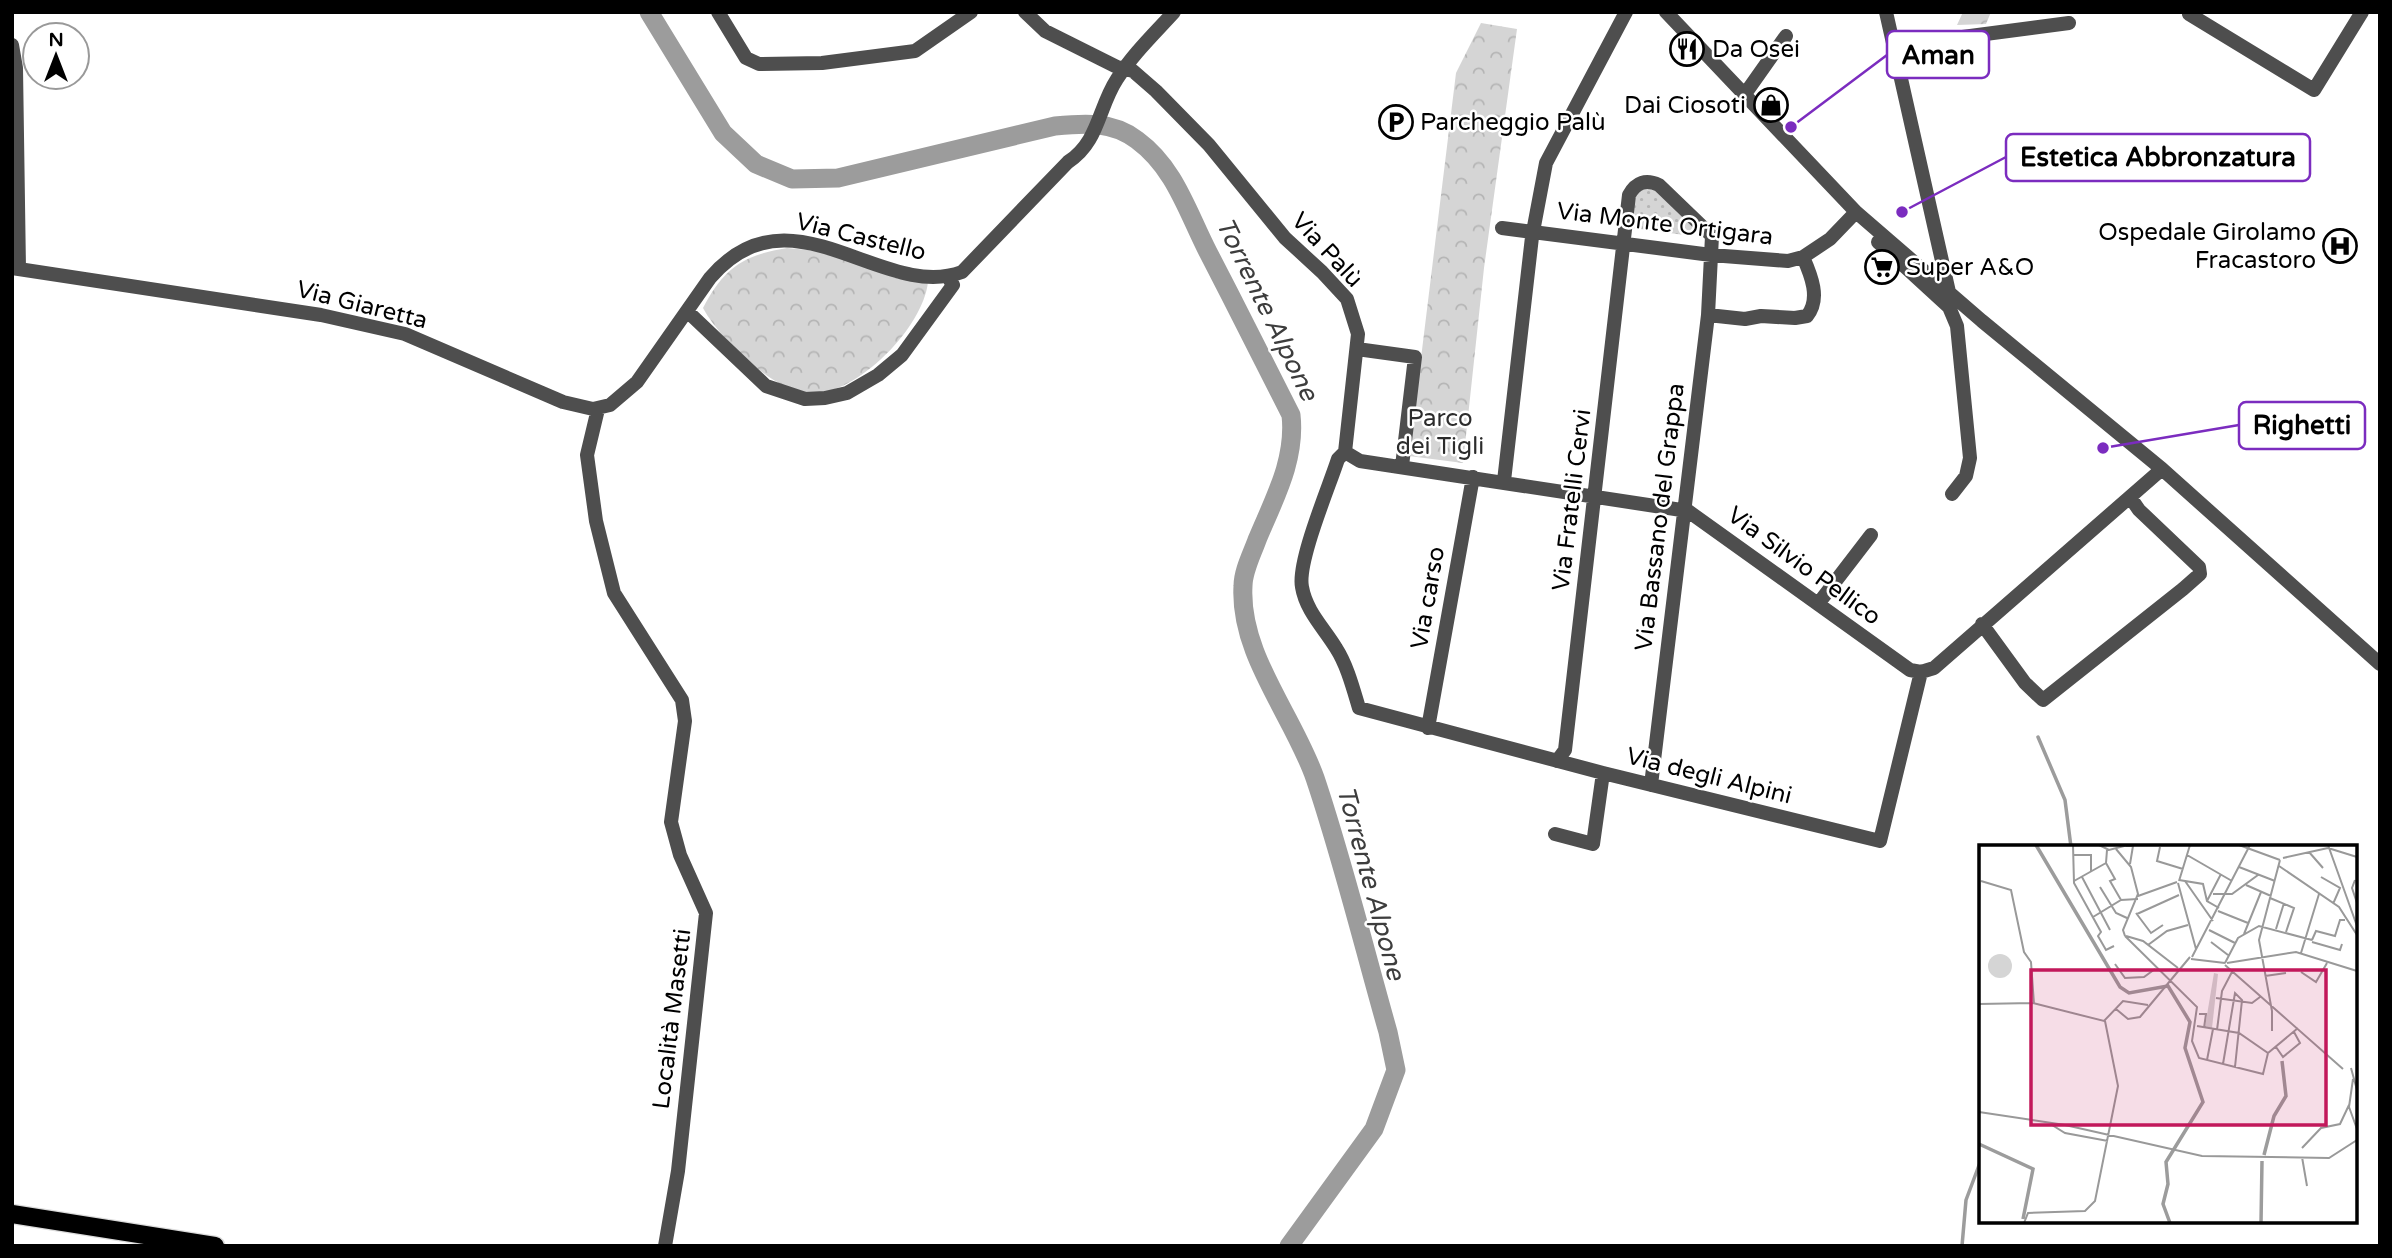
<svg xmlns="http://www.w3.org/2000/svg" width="2392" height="1258" font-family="'Varela Round',sans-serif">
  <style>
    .grass { fill: url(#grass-dots) }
    .park { fill: url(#park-crowns) }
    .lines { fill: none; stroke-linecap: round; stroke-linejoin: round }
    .stream { stroke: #9c9c9c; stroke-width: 3.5 }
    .river { stroke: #9c9c9c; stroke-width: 19 }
    .major-casing { stroke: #dbdbdb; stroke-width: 21 }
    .minor { stroke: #4e4e4e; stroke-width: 14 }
    .major { stroke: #000; stroke-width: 18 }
    .labels { text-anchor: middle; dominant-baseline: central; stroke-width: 5; stroke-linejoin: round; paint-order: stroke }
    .poi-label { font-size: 24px; fill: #000; stroke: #fff; text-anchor: start }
    .street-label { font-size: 24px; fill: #000; stroke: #fff }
    .park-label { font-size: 24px; fill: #2c2c2c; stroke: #fff }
    .water-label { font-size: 26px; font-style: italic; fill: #3d3d3d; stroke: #fff }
    .inset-river { fill: none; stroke: #9c9c9c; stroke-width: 3.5 }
    .inset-road { fill: none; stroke: #999; stroke-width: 2 }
    .view { fill: #c2185b; fill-opacity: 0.15; stroke: #c2185b; stroke-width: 3.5 }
    .inset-edge { fill: none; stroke: #000; stroke-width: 3.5 }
    .leader { fill: none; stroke: #7b2cbf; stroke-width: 2.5 }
    .callout-dot { fill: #7b2cbf; stroke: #fff; stroke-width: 2.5 }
    .callout { fill: #fff; stroke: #7b2cbf; stroke-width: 2.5 }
    .callout-label { font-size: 26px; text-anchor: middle; font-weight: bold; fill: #000 }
  </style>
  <defs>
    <pattern id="grass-dots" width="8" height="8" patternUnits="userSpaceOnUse" patternTransform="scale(1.75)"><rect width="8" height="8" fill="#d5d5d5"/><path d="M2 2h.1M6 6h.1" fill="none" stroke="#b5b5b5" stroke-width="1.8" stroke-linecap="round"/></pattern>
    <pattern id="park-crowns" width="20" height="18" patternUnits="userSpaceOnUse" patternTransform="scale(1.75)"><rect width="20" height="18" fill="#d5d5d5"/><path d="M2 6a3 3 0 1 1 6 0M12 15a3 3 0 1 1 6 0" fill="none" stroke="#b5b5b5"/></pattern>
  </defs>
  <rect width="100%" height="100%" fill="#fff"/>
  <path class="grass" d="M1650,185L1694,223L1692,236L1632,228L1635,194Z"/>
  <path class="park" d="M1963,12H1991L1986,24L1957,25Z
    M1481,23L1517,29L1484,268L1463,463L1409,456L1456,73Z
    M787,248L818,251L928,282C923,328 857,395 810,394C774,392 719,338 703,308C724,268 743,255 787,248Z"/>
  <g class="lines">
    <path class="stream" d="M2038,737L2065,800L2071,847
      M1962,1246L1966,1200L1981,1160"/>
    <path class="river" d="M649,12L723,133L756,164L792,179L838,178L1055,126C1085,123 1112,121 1137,140C1175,168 1187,211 1208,252C1236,306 1263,360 1291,415C1296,460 1274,499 1257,540C1252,554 1243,571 1243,586C1239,654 1293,715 1315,778C1343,861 1364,948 1388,1032L1396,1070L1374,1129L1289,1246"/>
    <g class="major-casing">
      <path id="major" d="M12,1214L215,1246"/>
    </g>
    <path class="minor" d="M718,12L746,58L759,64L822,63L915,51L971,12
      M1025,12L1045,31L1117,67L1133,71L1156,91L1209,145L1285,238L1322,272L1347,299L1358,334L1345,452
      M1666,12L1856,212L1982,321L2162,469L2380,664
      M1886,12L1949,292V307L1957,326L1970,458L1966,476L1952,494
      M2189,14L2314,90L2362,12
      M12,45L16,68L19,269
      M1894,46L2069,23
      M1745,94L1786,36
      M1502,228L1711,255L1788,261L1803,257L1830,239L1856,212
      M1878,242L1949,307
      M12,268L321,315L405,334L563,402L593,409L610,405L637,382L710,278C791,183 882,302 962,272L1068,162C1099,142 1098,108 1117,79C1133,54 1154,34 1174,12
      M687,311L766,386L805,399L825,398L847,393L878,375L902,355L953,285L948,277
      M1708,315L1745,319L1761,316L1795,318L1807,316C1821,299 1811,275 1803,257
      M1357,349L1415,357L1402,466
      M598,409L587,455L596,521L614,593L682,700L685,721L671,822L680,855L706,913L678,1171L665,1246
      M1345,452L1338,459C1329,487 1297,562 1302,587C1306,611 1324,628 1336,648C1347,665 1353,688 1359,708L1603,773L1880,841L1921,672
      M1345,452L1360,461L1688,511L1910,670L1921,672L1934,668L2162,469
      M1504,481L1532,237L1546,163L1626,12
      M1818,604L1871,535
      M1982,624L2025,683L2043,700L2183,589L2200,574L2199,567L2139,510L2130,497
      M1428,728L1473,477
      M1557,761L1565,750L1629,195C1636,182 1646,179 1659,185L1712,236L1708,315L1651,785
      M1555,834L1593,844L1603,773"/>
    <use href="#major" class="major"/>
  </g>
  <defs>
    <g id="restaurant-ring" transform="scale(1.75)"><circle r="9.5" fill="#fff" stroke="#000" stroke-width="1.5"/><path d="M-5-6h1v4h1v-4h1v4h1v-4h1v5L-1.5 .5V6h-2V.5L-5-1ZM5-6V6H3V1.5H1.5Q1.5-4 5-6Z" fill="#000"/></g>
    <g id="shop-ring" transform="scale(1.75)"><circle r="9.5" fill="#fff" stroke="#000" stroke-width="1.5"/><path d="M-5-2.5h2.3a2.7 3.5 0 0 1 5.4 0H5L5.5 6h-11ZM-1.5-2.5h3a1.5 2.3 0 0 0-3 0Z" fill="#000"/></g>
    <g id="parking-ring" transform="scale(1.75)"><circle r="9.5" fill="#fff" stroke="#000" stroke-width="1.5"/><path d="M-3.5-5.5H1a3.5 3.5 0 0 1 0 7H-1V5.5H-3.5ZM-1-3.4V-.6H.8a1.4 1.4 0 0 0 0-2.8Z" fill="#000"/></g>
    <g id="hospital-ring" transform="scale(1.75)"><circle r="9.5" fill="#fff" stroke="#000" stroke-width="1.5"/><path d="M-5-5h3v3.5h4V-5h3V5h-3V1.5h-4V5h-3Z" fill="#000"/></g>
    <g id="supermarket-ring" transform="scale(1.75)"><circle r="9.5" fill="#fff" stroke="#000" stroke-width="1.5"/><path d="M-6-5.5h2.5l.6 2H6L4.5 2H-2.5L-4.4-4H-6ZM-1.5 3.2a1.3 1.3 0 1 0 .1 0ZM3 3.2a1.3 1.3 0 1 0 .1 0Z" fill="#000"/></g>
  </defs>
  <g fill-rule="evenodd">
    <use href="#restaurant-ring" x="1687" y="49"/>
    <use href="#shop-ring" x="1771" y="105"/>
    <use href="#parking-ring" x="1396" y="122"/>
    <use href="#hospital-ring" x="2340" y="246"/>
    <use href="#supermarket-ring" x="1882" y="267"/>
  </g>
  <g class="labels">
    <g class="poi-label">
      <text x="1712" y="49">Da Osei</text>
      <text x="1746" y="105" text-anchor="end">Dai Ciosoti</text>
      <text x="1420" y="122">Parcheggio Palù</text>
      <text x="2316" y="232" text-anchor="end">Ospedale Girolamo<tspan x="2316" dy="28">Fracastoro</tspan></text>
      <text x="1906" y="267">Super A&amp;O</text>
    </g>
    <g class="street-label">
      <text transform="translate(1665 224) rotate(7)">Via Monte Ortigara</text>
      <text transform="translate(861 237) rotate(14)">Via Castello</text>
      <text transform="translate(1327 250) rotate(47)">Via Palù</text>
      <text transform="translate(362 305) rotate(14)">Via Giaretta</text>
      <text transform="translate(1572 500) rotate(-83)">Via Fratelli Cervi</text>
      <text transform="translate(1660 517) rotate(-83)">Via Bassano del Grappa</text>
      <text transform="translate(1804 566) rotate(36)">Via Silvio Pellico</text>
      <text transform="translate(1428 598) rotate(-80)">Via carso</text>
      <text transform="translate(1709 776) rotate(14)">Via degli Alpini</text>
      <text transform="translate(672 1019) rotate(-83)">Località Masetti</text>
    </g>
    <g class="park-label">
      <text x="1440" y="418">Parco<tspan x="1440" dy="28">dei Tigli</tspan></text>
    </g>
    <g class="water-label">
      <text transform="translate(1267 309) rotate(64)">Torrente Alpone</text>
      <text transform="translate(1371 883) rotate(75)">Torrente Alpone</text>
    </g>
  </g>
  <g transform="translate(1979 845)">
    <rect width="378" height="378" fill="#fff"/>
    <path d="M235,128L239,129L233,183L226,182Z" fill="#d5d5d5"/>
    <path d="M9 121a12 12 0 1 1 24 0a12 12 0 1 1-24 0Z" fill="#d5d5d5"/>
    <path class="inset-river" d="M57,0L141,142L150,148L189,141L211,177L206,203L224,257L187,317L189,339L184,359L191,378M0,299L54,324L44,374M285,310L295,271L307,251L303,216M282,378L283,316"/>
    <path class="inset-road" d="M94,0L95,38L122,87L119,91L127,105L135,101M120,0L130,5L149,0M260,0L301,15M349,0L378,81M147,1H154L151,19M181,2L178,16L204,24M349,3L378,12M137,4L152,22L159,49L144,85L146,91M128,5L127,18L136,34L131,36L142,55M330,7L344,23M94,10H112V26M208,10L253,36M304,13L349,3M300,21L360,62L378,90M260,22L296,36M103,32L131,85M342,32L361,43L354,59M200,35L224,39L228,56L240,63M376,35L373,43L378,58M2,36L32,45L45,107L52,117L55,159M95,36L127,18M200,36L211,0M206,36L234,76M199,38L217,104M267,40L292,51M121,42L137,68L148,73M234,49H253L279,30M159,51L198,37M291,53L315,63L307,87M228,56L242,29M239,66L269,78M157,68L172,88L184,80M158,69L200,50M114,72L142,55L159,54M297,84L305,58M230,85L256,98M265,89L282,47M146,91L218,162L213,196L220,213L284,229L289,208M147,91L164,96L199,123M333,95L337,86L356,91L361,75H366M232,97L249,110M333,97L361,105L363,99M169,100L188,86L209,80M322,108L340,49M213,112L271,0M212,114L246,118M246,118L259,93L280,81L333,95M248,118L317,107L378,126M136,119L146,133L165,132L176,124M246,120L364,224M322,127L337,137L348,118M286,131L307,128M237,153L273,158L281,152M0,159L54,158L125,176L144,156L169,160M137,164L149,174L161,172L211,112M220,169H227L225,183M218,181L260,188L289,208L319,183M238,185L243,146L254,125M293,186V166L280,95L301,15M297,202L304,212L321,198L315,187M228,215L234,184M244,219L256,148L263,155L256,222M372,223L378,245M374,234L370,262L378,284M0,267L86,280L223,311L350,313L378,295M73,280L86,288L129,296M323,303L342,283L361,279L370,260M323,312L328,341M45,378L49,368L106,366L116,356L139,241L126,176"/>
    <path class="view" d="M52,125H347V280H52Z"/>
    <rect width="378" height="378" class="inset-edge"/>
  </g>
  <path class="leader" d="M1791 127L1887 55M1902 212L2006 157M2103 448L2239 425"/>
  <g class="callout-dot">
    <circle cx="1791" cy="127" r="7"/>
    <circle cx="1902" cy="212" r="7"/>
    <circle cx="2103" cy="448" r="7"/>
  </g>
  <g class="callout">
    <rect x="1887" y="31" width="102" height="47" rx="7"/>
    <rect x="2006" y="134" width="304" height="47" rx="7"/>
    <rect x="2239" y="402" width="126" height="47" rx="7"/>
  </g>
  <g class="callout-label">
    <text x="1938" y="64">Aman</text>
    <text x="2158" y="166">Estetica Abbronzatura</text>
    <text x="2302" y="434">Righetti</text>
  </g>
  <rect width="2392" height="1258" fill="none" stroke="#000000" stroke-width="28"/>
  <g transform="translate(56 56)"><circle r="33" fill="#ffffff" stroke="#999999" stroke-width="2"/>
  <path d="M0-5L12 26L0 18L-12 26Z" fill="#000000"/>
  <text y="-10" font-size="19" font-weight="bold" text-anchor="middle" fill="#000000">N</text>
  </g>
</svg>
